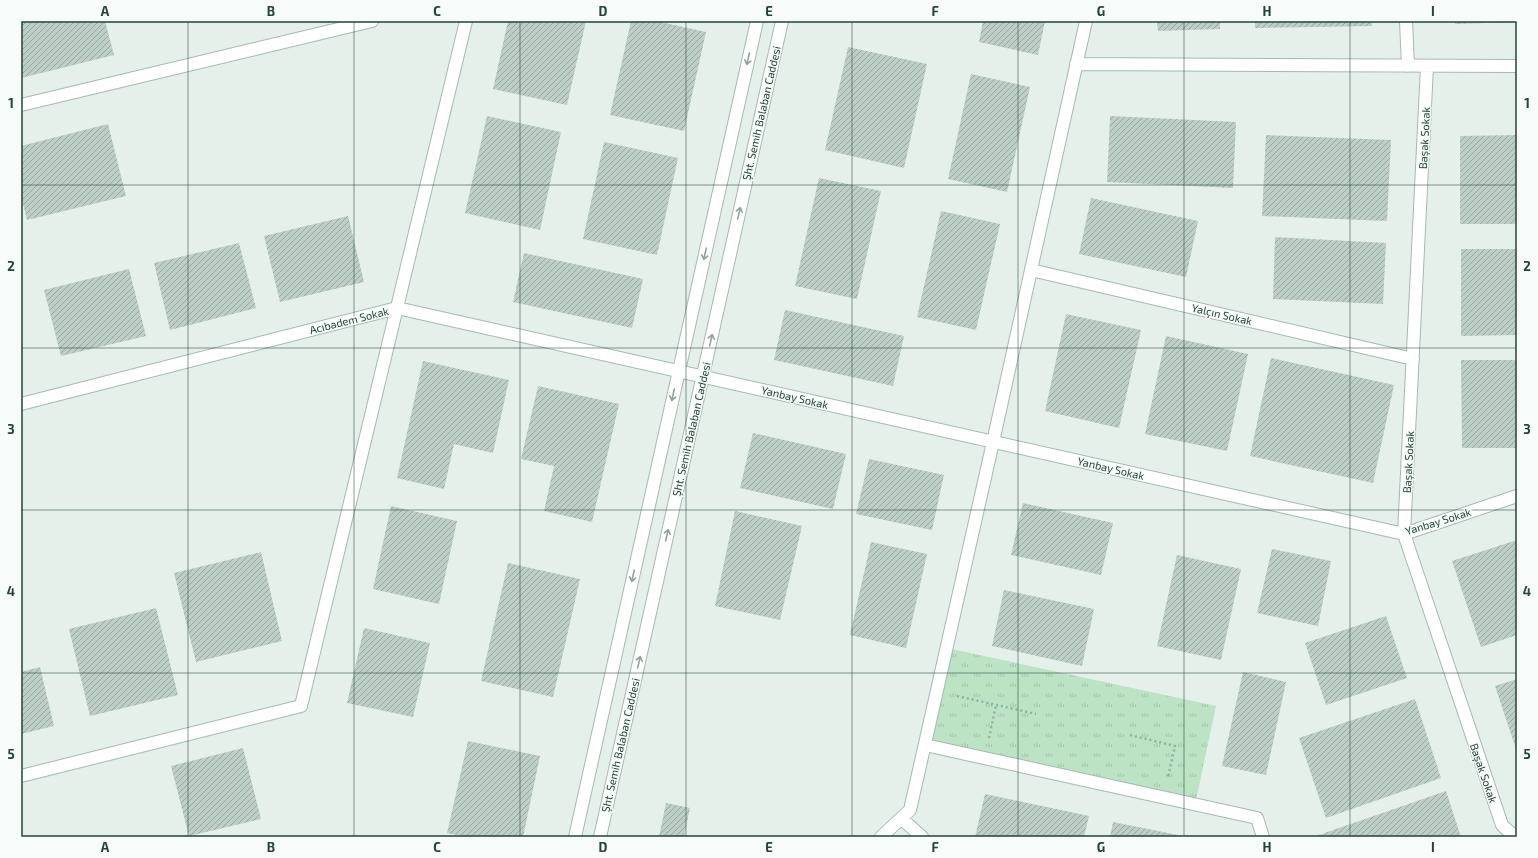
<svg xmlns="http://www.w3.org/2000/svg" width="1538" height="858" font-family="'Exo 2',sans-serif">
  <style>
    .park { fill: url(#park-tufts) }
    .building { fill: url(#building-hatch) }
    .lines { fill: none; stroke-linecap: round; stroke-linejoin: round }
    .minor-casing { stroke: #a6b9b1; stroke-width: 14 }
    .path { stroke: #82b7a4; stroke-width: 2.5; stroke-dasharray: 2 3; stroke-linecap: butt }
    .minor { stroke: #fff; stroke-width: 12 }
    .oneway { stroke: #90a29c }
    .grid { fill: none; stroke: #214539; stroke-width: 1; stroke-opacity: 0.55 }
    .labels { text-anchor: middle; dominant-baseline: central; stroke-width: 3; stroke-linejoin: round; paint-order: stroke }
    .street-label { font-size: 11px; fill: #214539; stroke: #f7fbf9 }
    .neatline { fill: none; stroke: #214539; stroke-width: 1.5 }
    .grid-label { font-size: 13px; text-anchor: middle; font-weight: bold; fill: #214539 }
  </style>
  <defs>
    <pattern id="park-tufts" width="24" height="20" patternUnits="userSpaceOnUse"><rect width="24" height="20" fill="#bce3c4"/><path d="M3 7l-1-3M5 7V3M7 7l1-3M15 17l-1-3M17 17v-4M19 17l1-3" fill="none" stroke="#a1c4a9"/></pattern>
    <pattern id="building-hatch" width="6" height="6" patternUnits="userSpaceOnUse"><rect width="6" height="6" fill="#bdcec6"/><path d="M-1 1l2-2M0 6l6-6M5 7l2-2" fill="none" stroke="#99a9a2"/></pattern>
  </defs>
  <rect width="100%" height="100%" fill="#e5f0ea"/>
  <path class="park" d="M947,648L1216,706L1195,805L925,745Z"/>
  <path class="building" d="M21,21H105L114,55L21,78Z
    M508,21H586L567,105L493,89Z
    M631,21H656L706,32L684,131L610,115Z
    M983,21H1045L1038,55L979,42Z
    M1157,21H1220V29L1158,31Z
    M1255,21H1372V26L1255,28Z
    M1455,21H1517V22L1455,24Z
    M848,47L927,64L904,168L825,150Z
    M971,74L1030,87L1007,192L948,179Z
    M487,116L561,132L540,230L465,213Z
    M1110,116L1236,122L1233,188L1107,182Z
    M108,124L126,196L27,220L21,196V146Z
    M1266,135L1391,140L1387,221L1262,216Z
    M1517,135V224H1460V136Z
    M604,142L678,158L657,255L583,239Z
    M819,178L881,191L857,299L795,286Z
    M1091,198L1198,221L1186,277L1079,254Z
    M941,211L1000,224L976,330L917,317Z
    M348,216L364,282L280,302L264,236Z
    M1275,237L1386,243L1383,304L1273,299Z
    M239,243L256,308L170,330L154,263Z
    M1461,249H1517V335L1461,336Z
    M524,253L643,279L632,328L513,302Z
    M129,269L146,336L61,356L44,290Z
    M785,310L904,336L893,386L774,360Z
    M1066,314L1141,330L1119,428L1045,411Z
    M1166,336L1248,354L1227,451L1145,434Z
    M1271,358L1394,385L1373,483L1250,456Z
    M1461,360H1517V448H1462Z
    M423,361L509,380L493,453L454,444L444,489L397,478Z
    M538,386L619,404L592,522L544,511L554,466L521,459Z
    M753,433L846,454L833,509L740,488Z
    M869,459L944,475L932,530L856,514Z
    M1023,503L1113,523L1101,575L1011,555Z
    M391,506L457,521L439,604L373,589Z
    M735,511L802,526L780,620L715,606Z
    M1517,540V635L1481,647L1452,561Z
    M871,542L927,554L906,648L850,635Z
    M1272,549L1331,561L1318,626L1257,613Z
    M261,552L282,641L196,662L174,573Z
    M1177,555L1241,569L1221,660L1157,646Z
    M508,563L580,579L553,697L481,681Z
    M1004,590L1094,609L1082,666L992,646Z
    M156,608L178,695L90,716L69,629Z
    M1386,616L1407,678L1326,705L1305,643Z
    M364,628L430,643L413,717L347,703Z
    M40,667L54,726L21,734V672Z
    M1243,672L1286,682L1266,775L1222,766Z
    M1517,679V752L1495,686Z
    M1415,699L1441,778L1326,818L1299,738Z
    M468,741L540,756L523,837H467L447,833Z
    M243,748L261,819L189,836L171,766Z
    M1446,791L1461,837H1313Z
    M985,794L1089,816L1084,837H975Z
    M666,803L690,808L684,837H659Z
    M1113,822L1183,836L1182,837H1110Z"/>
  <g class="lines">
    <g class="minor-casing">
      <path id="minor" d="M1406,21L1408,66
        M1076,64L1517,66
        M1427,66L1404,534L1502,825L1515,837
        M21,105L372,21
        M1031,270L1413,359
        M21,404L397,308L1404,534L1517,496
        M925,745L1257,818L1263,837
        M21,776L301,706L466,21
        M902,819L922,837
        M575,837L757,21
        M600,837L782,21
        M881,837L910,810L993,442L1086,21"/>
    </g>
    <path class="path" d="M957,696L1036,714
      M1130,735L1175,746L1168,777
      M989,738L996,705"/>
    <use href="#minor" class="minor"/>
  </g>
  <defs><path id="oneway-shaft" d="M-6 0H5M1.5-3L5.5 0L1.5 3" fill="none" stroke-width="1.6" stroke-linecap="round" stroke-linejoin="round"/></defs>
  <g class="oneway">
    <use href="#oneway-shaft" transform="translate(748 59) rotate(103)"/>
    <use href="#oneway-shaft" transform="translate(739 213) rotate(-77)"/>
    <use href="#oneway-shaft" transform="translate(705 254) rotate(103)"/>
    <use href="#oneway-shaft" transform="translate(711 340) rotate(-77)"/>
    <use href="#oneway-shaft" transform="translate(673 395) rotate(102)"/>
    <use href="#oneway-shaft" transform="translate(667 535) rotate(-77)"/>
    <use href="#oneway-shaft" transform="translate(633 576) rotate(102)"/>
    <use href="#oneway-shaft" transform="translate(639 662) rotate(-77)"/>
  </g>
  <path class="grid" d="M188,21V837M354,21V837M520,21V837M686,21V837M852,21V837M1018,21V837M1184,21V837M1350,21V837M21,185H1517M21,348H1517M21,510H1517M21,673H1517"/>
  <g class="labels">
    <g class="street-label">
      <text transform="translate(761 113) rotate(-77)">Şht. Semih Balaban Caddesi</text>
      <text transform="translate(1424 138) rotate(-87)">Başak Sokak</text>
      <text transform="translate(1222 314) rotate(13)">Yalçın Sokak</text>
      <text transform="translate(349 320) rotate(-14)">Acıbadem Sokak</text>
      <text transform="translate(795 397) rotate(13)">Yanbay Sokak</text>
      <text transform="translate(691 429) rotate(-77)">Şht. Semih Balaban Caddesi</text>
      <text transform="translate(1408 462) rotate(-87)">Başak Sokak</text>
      <text transform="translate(1111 468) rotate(13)">Yanbay Sokak</text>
      <text transform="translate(1438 521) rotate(-17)">Yanbay Sokak</text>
      <text transform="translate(620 745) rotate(-77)">Şht. Semih Balaban Caddesi</text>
      <text transform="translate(1484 773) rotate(71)">Başak Sokak</text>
    </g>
  </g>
  <rect width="1538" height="858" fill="none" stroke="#f7fbf9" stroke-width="44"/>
  <rect x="22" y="22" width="1494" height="814" class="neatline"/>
  <g class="grid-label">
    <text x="105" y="16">A</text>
    <text x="271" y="16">B</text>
    <text x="437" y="16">C</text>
    <text x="603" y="16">D</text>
    <text x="769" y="16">E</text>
    <text x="935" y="16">F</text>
    <text x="1101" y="16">G</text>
    <text x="1267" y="16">H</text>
    <text x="1433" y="16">I</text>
    <text x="11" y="108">1</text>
    <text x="1527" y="108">1</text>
    <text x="11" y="271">2</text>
    <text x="1527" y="271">2</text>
    <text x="11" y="434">3</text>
    <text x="1527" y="434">3</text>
    <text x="11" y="596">4</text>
    <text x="1527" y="596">4</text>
    <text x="11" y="759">5</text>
    <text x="1527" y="759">5</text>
    <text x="105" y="852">A</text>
    <text x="271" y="852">B</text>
    <text x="437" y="852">C</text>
    <text x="603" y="852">D</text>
    <text x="769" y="852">E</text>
    <text x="935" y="852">F</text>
    <text x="1101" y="852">G</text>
    <text x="1267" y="852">H</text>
    <text x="1433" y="852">I</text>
  </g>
</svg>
